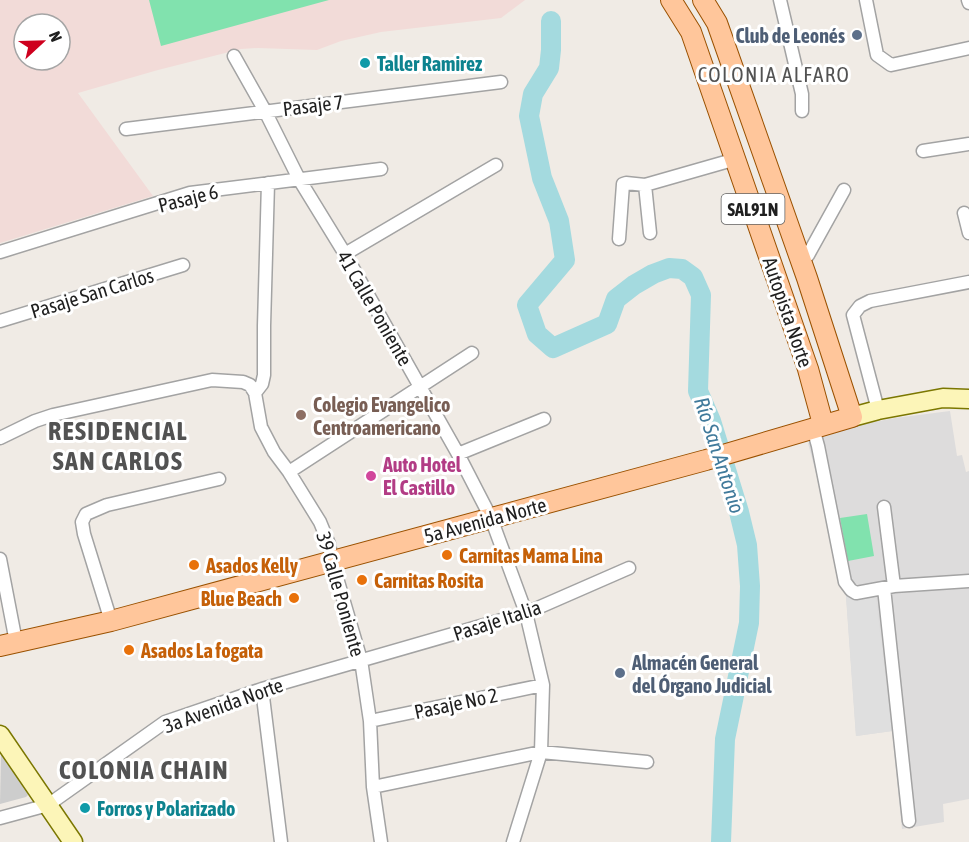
<svg xmlns="http://www.w3.org/2000/svg" width="969" height="842" font-family="'Asap Condensed',sans-serif">
  <style>
    .residential { fill: #dddcdc }
    .religious { fill: #cdcdcd }
    .military { fill: #f2dbd8; fill-rule: evenodd }
    .pitch { fill: #81e2ae }
    .parking { fill: #dfdfdf }
    .lines { fill: none; stroke-linecap: round; stroke-linejoin: round }
    .river { stroke: #a4dadf; stroke-width: 20 }
    .street-casing { stroke: #a3a3a3; stroke-width: 15 }
    .secondary-casing { stroke: #7b7701; stroke-width: 21 }
    .primary-casing { stroke: #9a5100; stroke-width: 22 }
    .street { stroke: #fff; stroke-width: 12 }
    .secondary { stroke: #fcf5b8; stroke-width: 18 }
    .primary { stroke: #ffc69b; stroke-width: 20 }
    .service-dot { fill: #5c6f8a; stroke: #fff; stroke-width: 2 }
    .culture-dot { fill: #0f9aa8; stroke: #fff; stroke-width: 2 }
    .education-dot { fill: #8d6e63; stroke: #fff; stroke-width: 2 }
    .hotel-dot { fill: #d1479c; stroke: #fff; stroke-width: 2 }
    .food-dot { fill: #e8710a; stroke: #fff; stroke-width: 2 }
    .labels { text-anchor: middle; dominant-baseline: central; stroke-width: 6; stroke-linejoin: round; paint-order: stroke }
    .shield { fill: #fff; stroke: #626262; stroke-width: 1.5 }
    .shield-label { font-size: 18px; font-weight: bold; fill: #1f1f1f }
    .service-label { font-size: 20px; font-weight: bold; fill: #4e5e75; stroke: #fff; text-anchor: end }
    .culture-label { font-size: 20px; font-weight: bold; fill: #0d838f; stroke: #fff; text-anchor: start }
    .street-label { font-size: 20px; fill: #1f1f1f; stroke: #fff }
    .education-label { font-size: 20px; font-weight: bold; fill: #785e54; stroke: #fff; text-anchor: start }
    .hotel-label { font-size: 20px; font-weight: bold; fill: #b23c85; stroke: #fff; text-anchor: start }
    .food-label { font-size: 20px; font-weight: bold; fill: #c56008; stroke: #fff; text-anchor: start }
    .neighbourhood-label { font-size: 21px; letter-spacing: 1.5px; fill: #525252; stroke: #fff }
    .water-label { font-size: 21px; font-style: italic; fill: #407a9b; stroke: #fff }
    .district-label { font-size: 26px; font-weight: bold; letter-spacing: 1.5px; fill: #525252; stroke: #fff }
  </style>
  <rect width="100%" height="100%" fill="#f0ebe5"/>
  <path class="residential" d="M950,411L957,456L962,455L966,472L969,471V799L943,804L944,822L902,829L892,731L856,736L845,582L808,443L853,426L895,418Z"/>
  <path class="religious" d="M1,752L27,790L28,795L26,797L0,804Z"/>
  <path class="military" d="M0,0H525L501,18L381,32L341,41L317,50L258,48L241,49L158,70L78,93L153,196L0,243ZM24,24H60V60H24Z"/>
  <path class="pitch" d="M149,0H329L161,46Z
    M867,514L874,556L848,561L840,518Z"/>
  <path class="parking" d="M845,582L851,590H875L892,731L856,736Z"/>
  <g class="lines">
    <path class="river" d="M551,21V50L549,68L533,94L529,116L542,178L559,221L565,260L527,305L537,334L553,348L607,324L616,299L634,285L653,274L669,268L682,269L693,277L701,295L698,391L711,421L739,512L747,545L750,586L749,623L725,739L721,842"/>
    <g class="street-casing">
      <path id="street" d="M780,0L802,94V111
        M866,0L877,55L891,65L969,48
        M968,0L969,3
        M234,56L265,111L299,179L345,254L458,454L491,518L526,613L543,685L541,752L513,842
        M126,129L501,82
        M923,151L969,144
        M645,185L650,233
        M964,213L969,233
        M619,239L623,184L626,183L645,185L736,159
        M0,252L190,193L381,169
        M345,254L496,165
        M800,258L808,255L844,190
        M0,321L183,265
        M255,393L262,384L264,375V326L268,183
        M878,410L853,315L860,306L870,301L969,282
        M813,428L818,446L845,582L851,590L856,593L894,586L969,581
        M0,438L35,421L53,415L212,380L243,382L250,385L255,393L261,427L274,452L289,472L320,522L329,544L332,561L361,660L370,721L373,787L381,842
        M458,454L544,419
        M289,472L472,353
        M884,507L894,586
        M0,559L16,642
        M884,588L909,821
        M111,621L84,534L82,522L86,514L107,505L219,479
        M262,689L281,842
        M370,721L543,685
        M373,787L541,752L647,762
        M0,818L48,805L165,722L262,689L526,613L629,568"/>
    </g>
    <g class="secondary-casing">
      <path id="secondary" d="M852,417L878,410L943,398L969,399
        M0,735L73,842"/>
    </g>
    <g class="primary-casing">
      <path id="primary" d="M671,0L691,32L808,369L823,424
        M0,646L111,621L706,460L852,417L807,278L717,23L703,0"/>
    </g>
    <use href="#street" class="street"/>
    <use href="#secondary" class="secondary"/>
    <use href="#primary" class="primary"/>
  </g>
  <g class="service-dot">
    <circle cx="857" cy="35" r="6"/>
    <circle cx="620" cy="673" r="6"/>
  </g>
  <g class="culture-dot">
    <circle cx="365" cy="63" r="6"/>
    <circle cx="85" cy="808" r="6"/>
  </g>
  <circle class="education-dot" cx="301" cy="415" r="6"/>
  <circle class="hotel-dot" cx="371" cy="476" r="6"/>
  <g class="food-dot">
    <circle cx="447" cy="555" r="6"/>
    <circle cx="194" cy="565" r="6"/>
    <circle cx="362" cy="580" r="6"/>
    <circle cx="294" cy="598" r="6"/>
    <circle cx="129" cy="650" r="6"/>
  </g>
  <g class="labels">
    <rect class="shield" x="721.5" y="194" width="63" height="30" rx="4.5"/>
    <g class="shield-label">
      <text x="753" y="209">SAL91N</text>
    </g>
    <g class="service-label">
      <text x="845" y="35">Club de Leonés</text>
      <text x="632" y="662" text-anchor="start">Almacén General<tspan x="632" dy="23">del Órgano Judicial</tspan></text>
    </g>
    <g class="culture-label">
      <text x="377" y="63">Taller Ramirez</text>
      <text x="97" y="808">Forros y Polarizado</text>
    </g>
    <g class="street-label">
      <text transform="translate(313 105) rotate(-7)">Pasaje 7</text>
      <text transform="translate(188 198) rotate(-14)">Pasaje 6</text>
      <text transform="translate(92 293) rotate(-17)">Pasaje San Carlos</text>
      <text transform="translate(375 308) rotate(60)">41 Calle Poniente</text>
      <text transform="translate(788 312) rotate(71)">Autopista Norte</text>
      <text transform="translate(485 520) rotate(-15)">5a Avenida Norte</text>
      <text transform="translate(341 594) rotate(74)">39 Calle Poniente</text>
      <text transform="translate(497 620) rotate(-18)">Pasaje Italia</text>
      <text transform="translate(456 703) rotate(-12)">Pasaje No 2</text>
      <text transform="translate(223 705) rotate(-20)">3a Avenida Norte</text>
    </g>
    <g class="education-label">
      <text x="313" y="404">Colegio Evangelico<tspan x="313" dy="23">Centroamericano</tspan></text>
    </g>
    <g class="hotel-label">
      <text x="383" y="464">Auto Hotel<tspan x="383" dy="23">El Castillo</tspan></text>
    </g>
    <g class="food-label">
      <text x="459" y="555">Carnitas Mama Lina</text>
      <text x="206" y="565">Asados Kelly</text>
      <text x="374" y="580">Carnitas Rosita</text>
      <text x="282" y="598" text-anchor="end">Blue Beach</text>
      <text x="141" y="650">Asados La fogata</text>
    </g>
    <g class="neighbourhood-label">
      <text x="774" y="74">COLONIA ALFARO</text>
    </g>
    <g class="water-label">
      <text transform="translate(720 455) rotate(72)">Río San Antonio</text>
    </g>
    <g class="district-label">
      <text x="118" y="431">RESIDENCIAL<tspan x="118" dy="30">SAN CARLOS</tspan></text>
      <text x="144" y="770">COLONIA CHAIN</text>
    </g>
  </g>
  <g transform="translate(42 42) rotate(68)"><circle r="28" fill="#ffffff" stroke="#a5a5a5" stroke-width="1.5"/>
  <path d="M0-4.5L10 22L0 15L-10 22Z" fill="#ce001e"/>
  <text y="-9" font-size="16" font-weight="bold" text-anchor="middle" fill="#1f1f1f">N</text>
  </g>
</svg>
